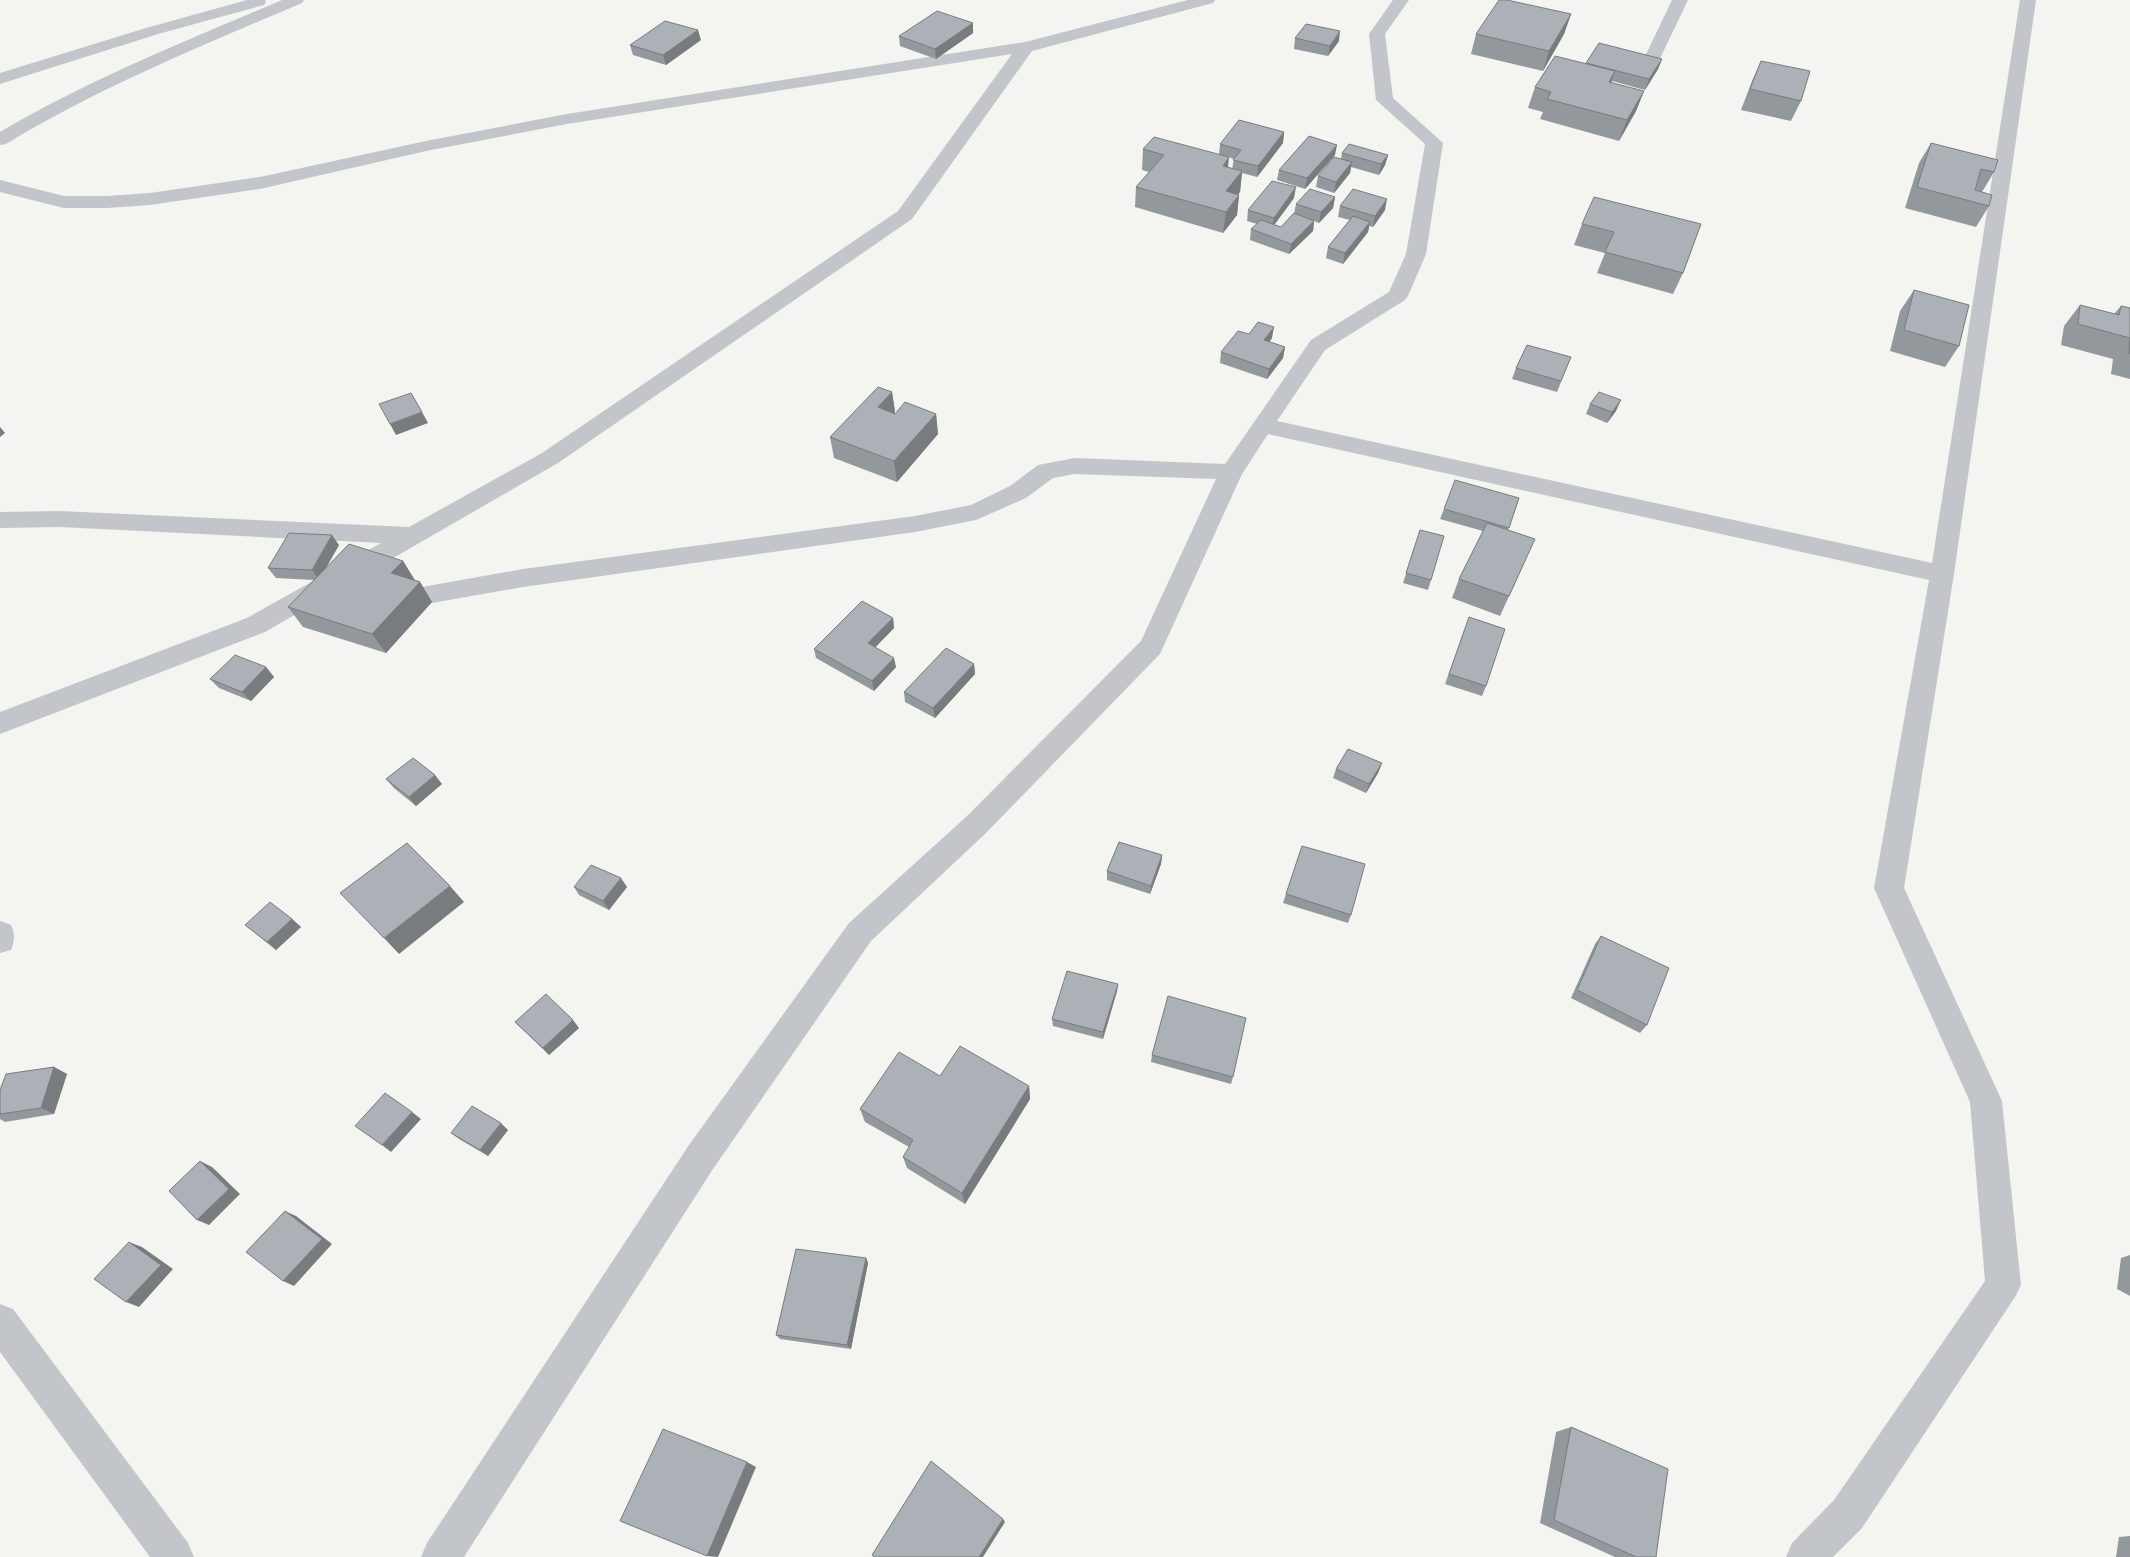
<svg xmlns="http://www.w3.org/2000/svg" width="2130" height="1557" font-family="'Roboto Condensed',sans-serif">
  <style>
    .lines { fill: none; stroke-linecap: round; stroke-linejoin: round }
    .minor { fill: #c2c5c9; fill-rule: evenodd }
    .wall { fill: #93989d }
    .shaded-wall { fill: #787c7f }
    .building { fill: #abb1b6; stroke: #787c7f }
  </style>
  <rect width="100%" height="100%" fill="#f4f5f1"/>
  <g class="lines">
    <path class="minor" d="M247,0H265L266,2L264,5L158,34L0,84V73L146,28Z
      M282,0H304L302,3C201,46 100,87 6,144L0,145V132C90,79 186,41 282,0Z
      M1188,0H1215L1213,3L1032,51L912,219L558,463L265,632L0,734V712L247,618L381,543L60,527L0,528V512L60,511L409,527L542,453L898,211L1012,54L567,124L426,151L260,189L150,205L107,208H64L0,192V180L64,196H107L150,193L260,177L426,141L567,114L1025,42Z
      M1393,0H1409L1385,34L1393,98L1443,143L1426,254L1408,296L1405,300L1325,350L1277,421L1932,563L2020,0H2036L1954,574L1904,888L2002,1101L2021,1285L2015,1297L1862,1528L1833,1557H1786L1792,1543L1834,1500L1985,1281L1970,1102L1874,888L1929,580L1268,434L1242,474L1160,654L986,833L871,941L713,1169L464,1557H421L427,1543L689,1145L849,923L966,817L1141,641L1216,479L1075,474L1053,478L1026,498L976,520L915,532L523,587L392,610L383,608L380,601L383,594L523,569L915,516L971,505L1010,486L1038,465L1075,458L1225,464L1311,340L1389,292L1406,254L1425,144L1376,100L1369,34Z
      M1672,0H1688L1654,71L1652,75H1640L1638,71Z
      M0,921L11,925C15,935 15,939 11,950L0,953Z
      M0,1304L13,1309L188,1543L194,1557H150L0,1352Z"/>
  </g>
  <path class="wall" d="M1571,14L1564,34L1543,71L1471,54L1476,34Z
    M973,23V33L936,59L900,46L899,36Z
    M1295,38L1339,41L1328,56L1294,49Z
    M701,40L666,65L633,55L630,45Z
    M1662,59L1658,69L1645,90L1612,81L1611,83L1644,91L1636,111L1619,141L1540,119L1543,112L1528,108L1535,87L1586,64V63Z
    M1761,61L1801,101L1791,121L1741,110L1752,81Z
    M1284,132L1283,143L1257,177L1242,173L1240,192L1238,194L1239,195L1237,215L1223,233L1135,207L1136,187L1149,172L1142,170L1143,149L1232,169L1234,159L1219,154L1220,144Z
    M1931,143L1994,172L1982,192L1989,206L1976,227L1905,208L1919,163Z
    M1342,153L1388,155L1385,165L1379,175L1351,167L1350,173L1334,193L1316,187L1318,176L1341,159Z
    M1335,155L1305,189L1277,180L1279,170Z
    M1335,197L1333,208L1319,223L1314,221L1313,231L1289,254L1250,240L1251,229L1257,224L1247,221L1248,210L1294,198L1274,225L1281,227L1294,214L1296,204Z
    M1340,206L1385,210L1373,227L1369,226L1368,232L1343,264L1326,258L1328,247L1350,220L1338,217Z
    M1582,224H1701L1683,273L1673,294L1597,273L1605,253L1574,245Z
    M1914,290L1959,346L1945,367L1890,351L1900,311Z
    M2080,305L2114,314L2121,306L2130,308V379L2111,374L2113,359L2061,345L2064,326Z
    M1249,334L1272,338L1269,342L1285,347L1283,358L1267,379L1220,363L1221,352Z
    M1571,357L1557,392L1512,379L1516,368Z
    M892,392L895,412L894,414H936L938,434L897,482L834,458L830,437Z
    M1590,404L1616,411L1607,423L1586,414Z
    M1519,498L1508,530L1526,559L1500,616L1452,598L1459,579L1483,531L1440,519L1444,509Z
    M1420,530L1431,580L1428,590L1403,583Z
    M339,545L326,568L403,561L415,580L420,582L432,602L386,653L303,627L288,607L314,580L276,578L268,568Z
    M1469,617L1486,686L1482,696L1445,684Z
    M893,618L894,628L875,647L896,667L874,691L816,658L814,649Z
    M974,664L975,674L935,718L905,702L904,692Z
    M266,667L274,677L251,701L219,688L210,679Z
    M1382,763L1378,773L1366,793L1333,778L1336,769Z
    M386,779L442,784L416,806L394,788Z
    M1302,846L1351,915L1348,923L1283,903Z
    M1162,855L1161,864L1150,894L1107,880V871Z
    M574,887H627L609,910L579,895Z
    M292,919L301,927L276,950L245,925Z
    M1601,936L1647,1025L1640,1033L1571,998L1595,944Z
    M1118,984L1117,991L1103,1039L1053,1026L1052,1019Z
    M515,1022L579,1028L549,1055Z
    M1152,1055L1233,1077L1231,1084L1151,1062Z
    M54,1067L67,1074L54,1114L5,1122L0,1119V1090Z
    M940,1076L1029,1086L1030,1099L965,1204L907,1168L903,1157L909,1147L865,1122L860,1109Z
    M508,1130L488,1156L459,1139L451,1133Z
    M2130,1255V1296L2117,1289L2121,1258Z
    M866,1258L868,1263L851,1349L780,1339L776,1335Z
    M1571,1427L1656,1557H1615L1540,1523L1556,1432Z
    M2130,1536V1557H2116L2119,1537Z"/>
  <path class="shaded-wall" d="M1571,14L1564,34L1543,71L1549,51Z
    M973,23V33L936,59L935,49Z
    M698,30L701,40L666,65L663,55Z
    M1340,31L1339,41L1328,56L1330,46Z
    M1662,59L1658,69L1645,90L1649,79Z
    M1615,71L1608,92L1609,82Z
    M1644,91L1636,111L1619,141L1627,120Z
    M1284,132L1283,143L1257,177L1258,166Z
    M1337,145L1335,155L1305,189L1307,178Z
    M1388,155L1385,165L1379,175L1381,164Z
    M1229,157L1227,178L1223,166Z
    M1352,162L1350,173L1334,193L1336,182Z
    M1242,171L1240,192L1224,212L1226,191Z
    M1296,187L1294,198L1272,228L1274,218Z
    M1239,195L1237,215L1223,233L1226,212Z
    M1335,197L1333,208L1319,223L1321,212Z
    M1387,199L1385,210L1373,227L1375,216Z
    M1314,221L1313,231L1289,254L1291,244Z
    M1370,222L1368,232L1343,264L1345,253Z
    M1274,327L1272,338L1263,351L1264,340Z
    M1285,347L1283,358L1267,379L1269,369Z
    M892,392L895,412L881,428L878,407Z
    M1621,400L1616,411L1607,423L1612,412Z
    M422,412L428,423L396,435L390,424Z
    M936,414L938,434L897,482L894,461Z
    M0,427L5,433L0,437Z
    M332,535L339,545L319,580L312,570Z
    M403,561L415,581L391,573Z
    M420,582L432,602L386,653L372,634Z
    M893,618L894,628L870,653L868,643Z
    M894,658L896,667L874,691L872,681Z
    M974,664L975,674L935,718L933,708Z
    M266,667L274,677L251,701L242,692Z
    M1382,763L1378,773L1366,793L1369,784Z
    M435,775L442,784L416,806L409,797Z
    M1162,855L1161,864L1150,894L1151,886Z
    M621,878L627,887L609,910L603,901Z
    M450,886L464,902L399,954L384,938Z
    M292,919L301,927L276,950L267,942Z
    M1118,984L1117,991L1103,1039V1032Z
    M573,1020L579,1028L549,1055L543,1048Z
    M54,1067L67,1074L54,1114L41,1108Z
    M1029,1086L1030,1099L965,1204L962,1193Z
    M412,1112L421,1119L391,1152L382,1145Z
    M501,1123L508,1130L488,1156L480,1150Z
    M200,1161L212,1167L240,1194L209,1225L197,1220Z
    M285,1211L296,1216L332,1244L294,1286L283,1281Z
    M129,1242L142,1247L173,1269L139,1307L126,1302Z
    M866,1258L868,1263L851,1349L847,1345Z
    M747,1462L756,1467L718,1557L707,1556Z
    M1003,1519L1005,1522L983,1557H979Z"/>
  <path class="building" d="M1499,0H1507L1571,14L1549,51L1476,34Z
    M937,11L973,23L935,49L899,36Z
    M665,21L698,30L663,55L630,45Z
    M1306,24L1340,31L1330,46L1295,38Z
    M1599,43L1662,59L1649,79L1586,63Z
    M1555,56L1615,71L1609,82L1644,91L1627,120L1547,99L1551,92L1535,87Z
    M1761,61L1810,71L1801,101L1750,89Z
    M1239,120L1284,132L1258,166L1233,160L1241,150L1220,144Z
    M1309,136L1337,145L1307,178L1279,170Z
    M1154,137L1229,157L1223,166L1242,171L1226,191L1239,195L1226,212L1136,187L1164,155L1143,149Z
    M1931,143L1998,160L1994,172L1981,169L1975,190L1992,195L1989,206L1917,187Z
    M1349,144L1388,155L1381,164L1342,153Z
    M1334,157L1352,162L1336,182L1318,176Z
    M1272,181L1296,187L1274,218L1248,210Z
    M1310,189L1335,197L1321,212L1296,204Z
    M1353,189L1387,199L1375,216L1340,206Z
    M1594,197L1701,224L1683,273L1605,252L1614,232L1582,224Z
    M1294,213L1314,221L1291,244L1251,229L1261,220L1281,227Z
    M1353,216L1370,222L1345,253L1328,247Z
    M1914,290L1969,305L1959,346L1904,330Z
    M2080,305L2119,315L2121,306L2130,308V338L2078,324Z
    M1258,322L1274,327L1264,340L1285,347L1269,369L1221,352L1238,331L1249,334Z
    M2130,339V354L2129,353Z
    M1527,345L1571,357L1561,381L1516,368Z
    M878,387L892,392L878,407L895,414L905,402L936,414L894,461L830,437Z
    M1599,392L1621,400L1612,412L1590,404Z
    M411,393L422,412L390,424L379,404Z
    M1455,480L1519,498L1509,528L1444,509Z
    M1487,523L1535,539L1509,596L1459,579Z
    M1420,530L1444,536L1431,580L1406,573Z
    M289,533L332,535L312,570L268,568Z
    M349,544L403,561L391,573L420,582L372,634L288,607Z
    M862,601L893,618L868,643L894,658L872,681L814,649Z
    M1469,617L1505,629L1486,686L1449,674Z
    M946,648L974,664L933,708L904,692Z
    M235,655L266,667L242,692L210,679Z
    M1348,749L1382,763L1369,784L1336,769Z
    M413,758L435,775L409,797L386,779Z
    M1119,842L1162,855L1151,886L1107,871Z
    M407,843L450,886L384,938L340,893Z
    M1302,846L1365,864L1351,915L1286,894Z
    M591,865L621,878L603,901L574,887Z
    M270,902L292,919L267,942L245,925Z
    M1601,936L1669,968L1647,1025L1577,990Z
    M1067,971L1118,984L1103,1032L1052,1019Z
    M546,994L573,1020L543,1048L515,1022Z
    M1168,996L1246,1018L1233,1077L1152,1055Z
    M960,1046L1029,1086L962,1193L903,1157L913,1140L860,1109L899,1052L940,1076Z
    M54,1067L41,1108L0,1114V1090L6,1074Z
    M385,1093L412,1112L382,1145L355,1126Z
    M472,1106L501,1123L480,1150L451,1133Z
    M200,1161L229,1189L197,1220L169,1191Z
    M285,1211L322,1239L283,1281L246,1252Z
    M129,1242L161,1265L126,1302L94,1279Z
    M796,1249L866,1258L847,1345L776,1335Z
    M1571,1427L1668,1469L1656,1557H1636L1554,1520Z
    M663,1429L747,1462L707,1556L620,1521Z
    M931,1461L1003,1519L979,1557H874L872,1555Z"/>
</svg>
